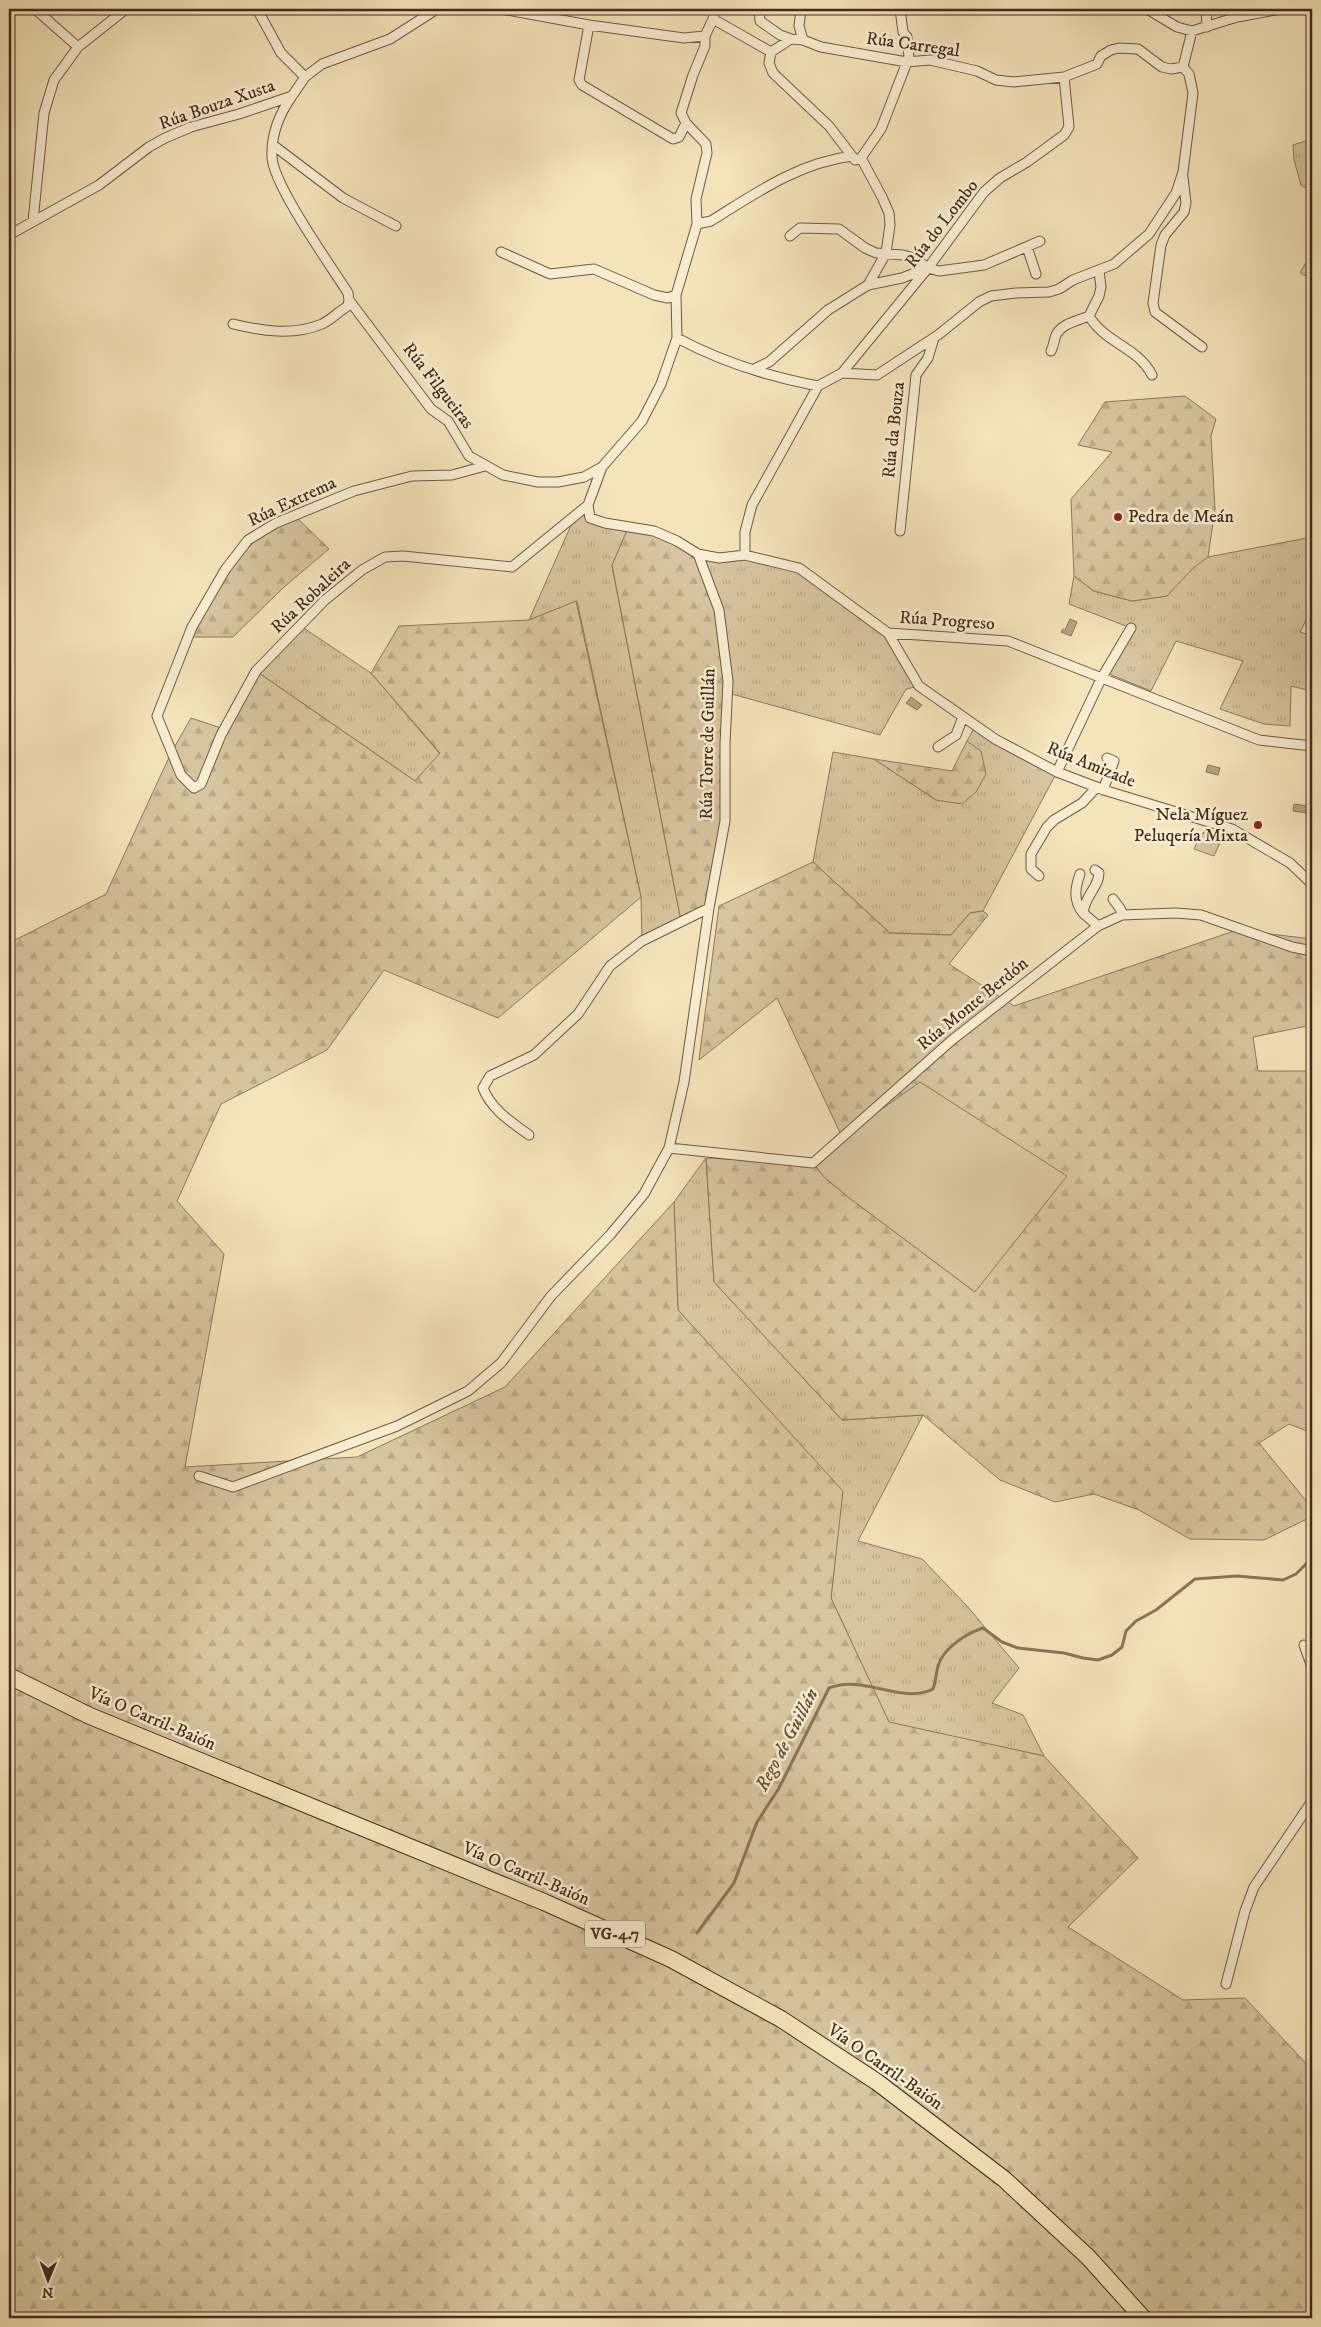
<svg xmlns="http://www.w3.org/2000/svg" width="1321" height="2327" font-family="'IM FELL DW Pica',serif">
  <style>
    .grass { fill: url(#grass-tufts); stroke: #8c785e }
    .forest { fill: url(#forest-firs); stroke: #8c785e }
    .pitch { fill: #d7c59f; stroke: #8c785e }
    .water { fill: #b8a584; stroke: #89745a }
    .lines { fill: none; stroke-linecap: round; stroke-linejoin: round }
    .stream { stroke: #89745a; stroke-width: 3 }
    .street-casing { stroke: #6f5944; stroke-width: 11 }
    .highway-casing { stroke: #422b1c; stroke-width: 18 }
    .street { stroke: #f8edd2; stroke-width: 9 }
    .highway { stroke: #f5e4ba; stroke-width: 16 }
    .poi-dot { fill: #8f2418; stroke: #f8edd2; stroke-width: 2 }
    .labels { text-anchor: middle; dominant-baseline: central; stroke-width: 5; stroke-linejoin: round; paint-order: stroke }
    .shield { fill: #f8edd2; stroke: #796553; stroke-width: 1 }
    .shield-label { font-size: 16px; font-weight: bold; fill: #422b1c }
    .street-label { font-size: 18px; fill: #422b1c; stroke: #f8edd2 }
    .poi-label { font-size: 18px; fill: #422b1c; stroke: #f8edd2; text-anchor: start }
    .water-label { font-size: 19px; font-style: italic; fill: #65503b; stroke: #f8edd2 }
  </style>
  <defs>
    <pattern id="grass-tufts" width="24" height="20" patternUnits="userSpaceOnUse" patternTransform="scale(1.25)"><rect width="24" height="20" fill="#d7c59f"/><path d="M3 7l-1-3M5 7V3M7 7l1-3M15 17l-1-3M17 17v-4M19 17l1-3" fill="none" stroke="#baa988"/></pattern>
    <pattern id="forest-firs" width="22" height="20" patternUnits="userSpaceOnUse" patternTransform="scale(1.25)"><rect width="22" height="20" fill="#d7c59f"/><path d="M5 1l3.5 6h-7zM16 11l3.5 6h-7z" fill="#baa988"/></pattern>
  </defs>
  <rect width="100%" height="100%" fill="#f5e4ba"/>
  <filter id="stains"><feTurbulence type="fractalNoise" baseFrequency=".004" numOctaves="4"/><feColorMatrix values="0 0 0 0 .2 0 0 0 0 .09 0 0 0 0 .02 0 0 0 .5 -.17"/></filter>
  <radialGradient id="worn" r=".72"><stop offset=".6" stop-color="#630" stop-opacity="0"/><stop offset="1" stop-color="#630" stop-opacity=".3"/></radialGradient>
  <path class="grass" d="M1312,139V192L1301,185L1294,160L1293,145Z
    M1312,252V279L1300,273Z
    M576,514L629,526L612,566L681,921L642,941L641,897L577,601L529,620Z
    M1312,537V609L1300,632L1312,636V691L1291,686L1290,726L1264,724L1220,709L1243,661L1176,641L1151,691L1109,674L1131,628L1069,604L1074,576L1094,591L1132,601L1167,596L1192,566L1208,557Z
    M698,554L745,555L799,568L888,633L919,686L906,689L880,735L728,693Z
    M302,627L371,673L440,754L415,781L256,671Z
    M976,725L1057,772L983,911L970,913L951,935L890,933L813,862L833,752L874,759L936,800L981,751L967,741Z
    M1207,829L1223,836L1214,856L1194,849L1200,836Z
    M706,1158L714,1282L842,1420L923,1415L858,1541L922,1559L967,1606L1019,1668L992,1703L1023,1715L1044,1756L889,1723L831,1598L842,1491L678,1310L674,1202Z"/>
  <path class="forest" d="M1185,396L1216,419L1211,436L1215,509L1208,557L1193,568L1167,596L1132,601L1094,591L1074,576L1071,499L1112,452L1078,445L1105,402Z
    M294,515L329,549L284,587L233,637H193L192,627L222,576L266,529Z
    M629,526L654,531L698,554L719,610L728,693L725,821L709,908L681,921L612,565Z
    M576,601L641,897L498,1018L384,970L327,1050L221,1104L177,1201L224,1254L185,1467L357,1457L505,1387L674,1202L678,1310L843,1491L831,1598L889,1722L1044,1756L1138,1858L1068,1927L1183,2000L1245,1998L1312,2070V2318H9V943L106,894L171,753L191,718L224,729L256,671L415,781L440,753L371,673L399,626L529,620Z
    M967,741L981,751L986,774L976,792L962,804L936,800L874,759L952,771Z
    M813,862L890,933L951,935L970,913L983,911L988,915L949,964L1014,1006L1237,930L1312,939V1025L1253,1037L1258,1071H1312V1433L1289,1424L1259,1443L1307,1502L1311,1517L1264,1540L1190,1539L1139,1510L1094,1494L1055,1502L1000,1480L923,1415L842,1420L714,1282L706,1158L813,1163L824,1177L848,1197L975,1292L842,1137L777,998L699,1060L719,906Z"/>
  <path class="pitch" d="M920,1082L1067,1176L975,1292L848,1197L824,1177L813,1163L842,1137Z"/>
  <path class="water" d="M1070,619L1077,622L1071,636L1061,632L1063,629L1065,630Z
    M911,697L922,705L917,710L906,703Z
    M1208,765L1220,768L1218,775L1206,772Z
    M1294,804L1308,806L1307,813L1293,811Z"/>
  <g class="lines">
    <path class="stream" d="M697,1933L734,1883L757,1822L779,1788L829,1688C864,1674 901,1705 933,1689C936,1681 936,1673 938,1666C943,1648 967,1633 983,1628L1002,1642L1018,1648L1064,1653L1083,1658L1098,1660L1112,1655L1122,1647L1126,1631L1136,1621L1156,1610L1195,1579L1237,1576L1283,1580L1296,1574L1312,1558"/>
    <g class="street-casing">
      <path id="street" d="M35,9L78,47
        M257,9L281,53L305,77
        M501,9L589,25L684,38L705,36
        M759,9L760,21L780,35L791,39L803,40L821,47L907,62L930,60L977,71L996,80L1014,82L1064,77L1097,64L1101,56L1111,50L1119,48L1138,49L1162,67L1171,69L1183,67
        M801,9L799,26L803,40
        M1147,9L1177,27L1192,31L1237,17L1281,9
        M1206,9L1207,27
        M713,19L771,52
        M589,25L579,80L582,85L673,139L679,137L686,123
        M791,39L771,52L769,63L773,73L829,126L852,156
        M292,96C280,113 271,135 272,157C273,185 331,266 348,293L349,300L431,409L448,421L469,456L503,475L538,482H558L584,477L602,467L642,421L661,384L677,338L676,295L697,224L696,199L707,153L706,144L686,123L681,113L693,75L705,46V36L713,19L715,9
        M273,145L343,198L396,226
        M861,158L881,129L909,57L907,37L903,32L900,9
        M1183,177L1186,203L1184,212L1165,235L1161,245L1153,303L1155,312L1202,347
        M33,221L44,113L54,80L78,47L126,9
        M697,224L711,221C756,193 798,163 852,156L855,160L861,158
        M9,235L99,185L149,147L165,138L191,127L239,114L292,96L305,77L322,64L390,39L437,9
        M790,236L800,228L839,229L865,248L876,253L903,255L914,258L928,268L939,271L984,265L1040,241
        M1027,247L1036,274
        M501,252L550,274L594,269L654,295L668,298L676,295
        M1099,271L1101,287L1099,296L1089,316C1106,344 1138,347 1152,375
        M868,285L902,278L928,268
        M233,324C262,331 293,336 322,324C331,320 339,311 348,306L349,300
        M677,338C720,361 770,377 818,386L842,373L877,375L938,335L979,302L991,296L1016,293L1049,292L1059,289L1073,280L1114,264L1149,234L1176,193L1183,172L1193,93L1189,74L1183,67L1192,31
        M1051,351C1054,345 1054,340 1056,335C1062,323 1078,321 1089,316
        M756,368L769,362L828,310L868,285L886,253L890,225L889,213L882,197L861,158
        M842,373L928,268L984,192L1000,178L1027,162L1064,135L1069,127L1064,77
        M485,466L452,475L412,476L354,491L276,523L248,540L225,570L192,627L157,716L181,775L194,788L201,784L221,735L256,671L325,600L362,570L385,557L403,556L512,567L588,505
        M602,467L588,505L590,518L605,523L654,531L677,541L698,554L719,558L745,555L799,568L888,633L1008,641L1259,740L1312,746
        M900,531L916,375L928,358L934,338
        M745,555V532L752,505L818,386
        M888,633L919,686L995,739L1057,772L1107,791L1232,829L1290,863L1312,884
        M938,747L956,735L963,717
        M1057,772L1101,679L1131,628
        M1103,790L1114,761L1107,758
        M1095,870L1099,873C1099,887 1085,895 1083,913L1098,926
        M1080,874C1075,888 1073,901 1083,913
        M1039,876L1031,869V854L1047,827L1054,820L1082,803L1097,787
        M1113,899L1121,910L1122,915
        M529,1135C511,1122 491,1109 483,1088L490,1076L534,1055L578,1014L610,966L642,941L709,908
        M669,1148L813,1163L952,1040L1098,926L1122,915L1176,913L1201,915L1292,947L1312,951
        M199,1476L233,1487L397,1426L468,1391L501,1363L551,1296L610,1235L644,1194L669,1148L684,1082L709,908L725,821V744L728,681L719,610L698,554
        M1304,1645L1312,1667
        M1226,1984L1245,1911L1254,1887L1312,1801"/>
    </g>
    <g class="highway-casing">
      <path id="highway" d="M9,1676L90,1716L544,1902L671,1959L781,2019L877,2082L1004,2179L1088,2257L1143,2318"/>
    </g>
    <use href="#street" class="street"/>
    <use href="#highway" class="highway"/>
  </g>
  <g class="poi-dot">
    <circle cx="1118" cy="517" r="5"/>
    <circle cx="1258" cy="825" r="5"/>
  </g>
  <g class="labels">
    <rect class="shield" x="585" y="1920.5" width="60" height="27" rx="4"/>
    <g class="shield-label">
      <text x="615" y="1934">VG-4.7</text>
    </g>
    <g class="street-label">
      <text transform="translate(913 45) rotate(8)">Rúa Carregal</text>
      <text transform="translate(217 105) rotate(-19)">Rúa Bouza Xusta</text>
      <text transform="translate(942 224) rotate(-52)">Rúa do Lombo</text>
      <text transform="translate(438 386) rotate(52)">Rúa Filgueiras</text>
      <text transform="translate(894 430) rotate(-84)">Rúa da Bouza</text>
      <text transform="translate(292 502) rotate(-25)">Rúa Extrema</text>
      <text transform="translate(311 596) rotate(-43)">Rúa Robaleira</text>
      <text transform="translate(947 621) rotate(4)">Rúa Progreso</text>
      <text transform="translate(708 744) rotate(-89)">Rúa Torre de Guillán</text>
      <text transform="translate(1091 765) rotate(22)">Rúa Amizade</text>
      <text transform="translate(973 1004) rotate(-39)">Rúa Monte Berdón</text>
      <text transform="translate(152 1719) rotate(23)">Vía O Carril-Baión</text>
      <text transform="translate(526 1874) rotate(23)">Vía O Carril-Baión</text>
      <text transform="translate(885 2067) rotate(35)">Vía O Carril-Baión</text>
    </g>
    <g class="poi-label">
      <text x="1128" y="517">Pedra de Meán</text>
      <text x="1248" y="815" text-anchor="end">Nela Míguez<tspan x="1248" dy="21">Peluqería Mixta</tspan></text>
    </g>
    <g class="water-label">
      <text transform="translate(787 1740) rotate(-62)">Rego de Guillán</text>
    </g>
  </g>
  <rect width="1321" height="2327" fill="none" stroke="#f5e4ba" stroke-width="30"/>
  <rect x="10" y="10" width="1301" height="2307" fill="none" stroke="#422b1c" stroke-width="2.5"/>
  <rect x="15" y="15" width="1291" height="2297" fill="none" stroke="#422b1c"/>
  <g transform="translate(48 2280) rotate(181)" stroke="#f8edd2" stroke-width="4" paint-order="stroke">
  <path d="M0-4L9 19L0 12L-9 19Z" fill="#422b1c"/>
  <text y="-8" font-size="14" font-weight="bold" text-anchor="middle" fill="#422b1c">N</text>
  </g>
  <rect width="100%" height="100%" filter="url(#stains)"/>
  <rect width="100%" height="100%" fill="url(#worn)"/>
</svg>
